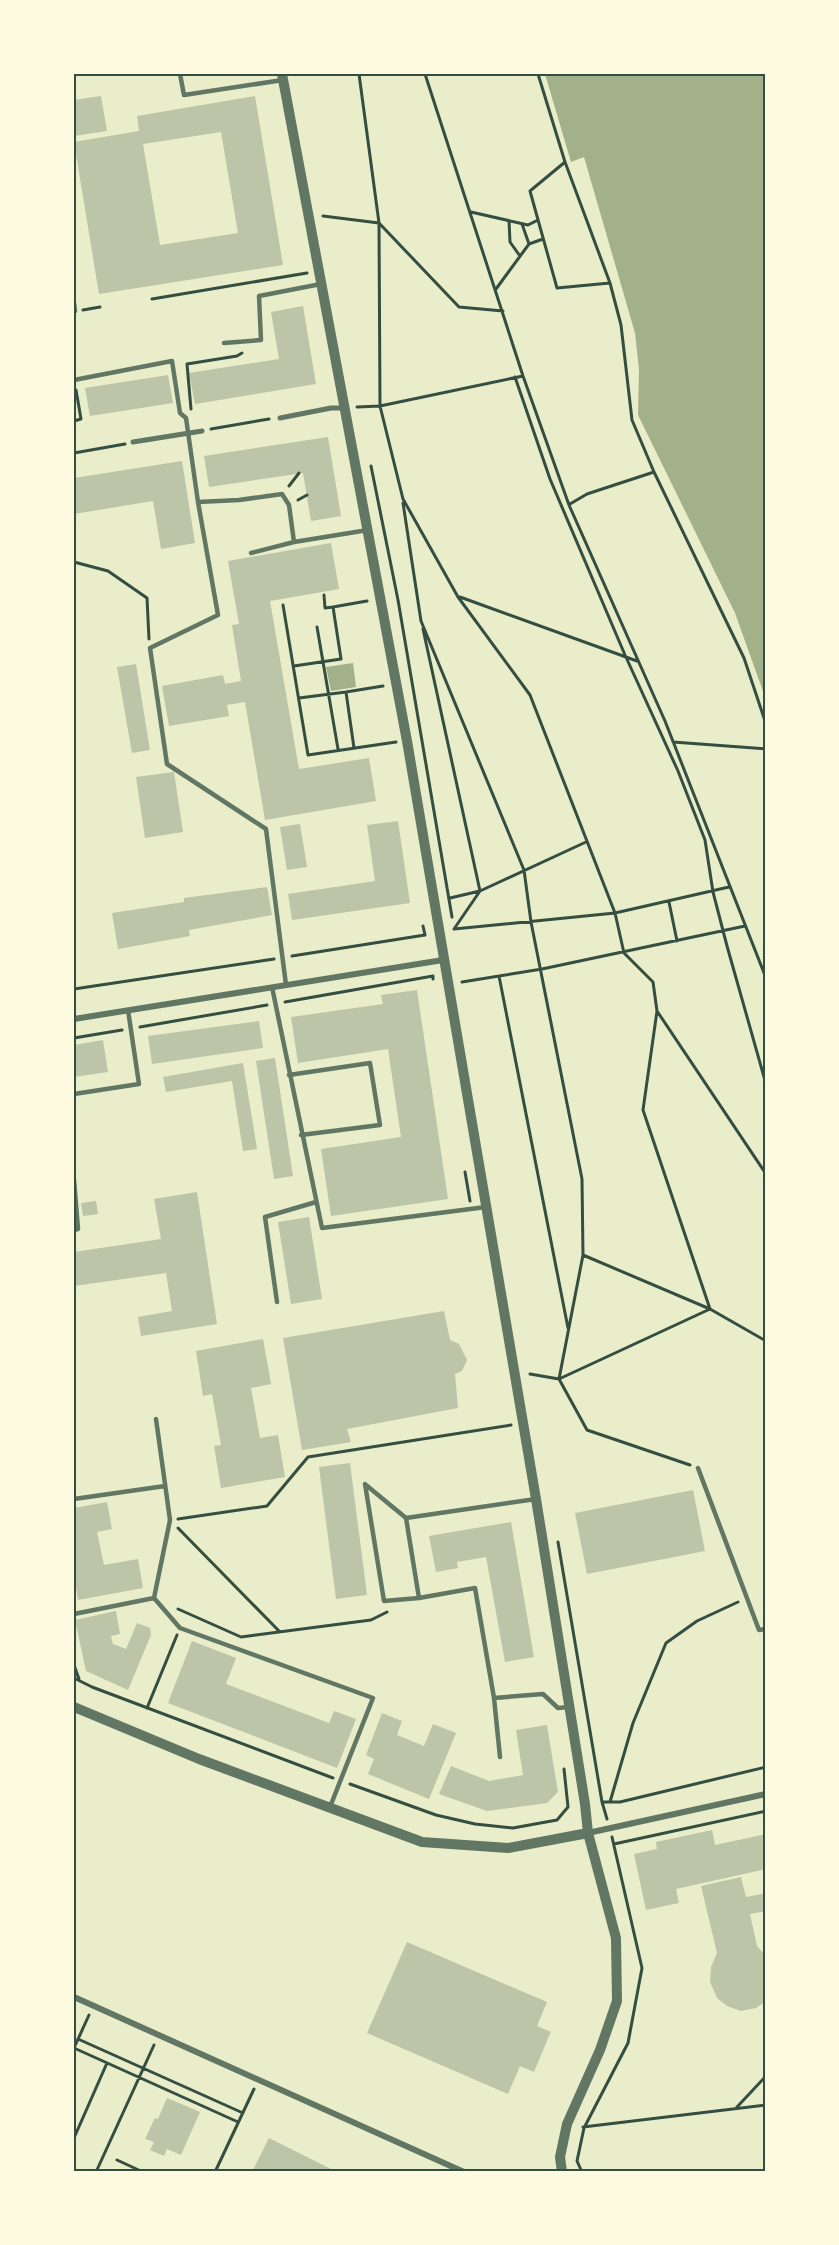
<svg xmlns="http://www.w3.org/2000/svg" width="839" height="2245" font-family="Ubuntu,sans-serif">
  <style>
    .water { fill: #a3b18a }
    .building { fill: #bcc5a7; fill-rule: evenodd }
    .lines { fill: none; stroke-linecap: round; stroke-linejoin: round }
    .path { stroke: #344e41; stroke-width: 3 }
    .service { stroke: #617663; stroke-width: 4.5 }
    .pedestrian { stroke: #617663; stroke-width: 5 }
    .minor { stroke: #617663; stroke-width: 6 }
    .tertiary { stroke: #617663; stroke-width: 10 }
    .neatline { fill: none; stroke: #344e41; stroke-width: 2 }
  </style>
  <rect width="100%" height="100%" fill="#e9edc9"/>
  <path class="water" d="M545,74H765V697L735,613L638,415L639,370L635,333L584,157L571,162Z
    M353,663L356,687L331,691L326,667Z"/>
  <path class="building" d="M101,96L107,131L74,136V100Z
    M255,96L283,265L99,294L74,142L139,131L137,116ZM221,132L238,233L160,245L143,144Z
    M303,306L316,384L195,404L189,373L279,359L271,312Z
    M168,375L173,403L90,416L85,388Z
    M328,437L341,516L311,521L303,473L209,487L204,456Z
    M182,461L195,543L161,549L153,501L74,514V478Z
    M331,543L339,589L270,601L299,769L369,758L376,801L265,820L245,702L227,705L229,716L169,726L162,686L223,675L225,684L241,681L232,625L239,624L228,561Z
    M136,664L150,750L132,753L117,667Z
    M174,772L183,832L145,838L136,777Z
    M398,821L410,903L292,920L288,894L375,881L367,825Z
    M300,824L307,867L287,870L280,827Z
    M267,887L272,915L189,930L190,936L118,949L112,913L184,902V898Z
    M417,990L448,1199L331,1216L321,1149L401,1137L388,1049L298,1063L291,1017L383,1004L381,995Z
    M259,1021L263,1048L152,1064L148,1036Z
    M103,1040L108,1072L74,1077V1045Z
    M275,1058L293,1176L274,1179L256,1061Z
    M243,1063L257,1149L243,1151L232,1081L166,1092L163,1077Z
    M197,1192L217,1324L141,1336L138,1317L172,1311L166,1273L74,1286V1252L161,1239L154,1199Z
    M96,1201L98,1214L83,1216L81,1203Z
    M309,1217L322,1299L291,1304L278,1222Z
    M444,1311L450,1340L459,1344L467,1360L462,1371L455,1374L458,1408L347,1429L351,1442L302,1450L283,1338Z
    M263,1339L271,1384L251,1388L260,1438L278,1435L285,1477L221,1488L214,1446L221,1445L212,1394L203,1396L196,1351Z
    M350,1463L367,1595L336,1599L319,1467Z
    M693,1490L705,1551L587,1574L575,1513Z
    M107,1502L112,1529L97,1532L104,1565L138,1559L143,1588L78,1600L74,1576V1508Z
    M511,1522L534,1657L505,1662L486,1557L457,1562L458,1568L436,1572L429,1536Z
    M116,1611L120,1634L111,1636L113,1644L126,1649L137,1623L150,1628L151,1635L128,1690L86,1671L75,1620Z
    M192,1641L236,1658L226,1684L329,1723L334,1711L356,1719L337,1768L168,1703Z
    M382,1713L402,1721L397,1735L424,1746L433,1724L456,1733L429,1799L368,1774L374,1759L366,1755Z
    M547,1725L558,1792L547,1803L487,1811L439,1794L451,1766L489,1781L523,1775L516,1730Z
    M712,1830L715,1845L766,1834V1869L676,1889L679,1903L646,1910L634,1854L657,1849L656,1842Z
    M741,1877L746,1897L766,1893V1911L750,1914L757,1946L766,1956V2001L756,2008L741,2011L727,2006L717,1998L710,1982L711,1967L717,1953L701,1886Z
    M407,1942L547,2002L537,2026L551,2032L549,2036L534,2072L520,2066L508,2094L367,2033Z
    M167,2098L200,2112L181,2155L167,2149L164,2156L150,2150L154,2142L145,2139L155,2118L158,2119Z
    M269,2138L331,2169L330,2172H252Z"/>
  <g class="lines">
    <path class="path" d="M359,74L379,223L380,406L403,499L458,597L530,695L615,913L624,953L653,982L657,1011L643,1110L710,1309L766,1341
      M425,74L523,376L569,505L665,721L766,978
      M538,74L565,162L610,283L621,325L632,420L654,472L744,658L766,724
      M565,162L530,191L557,288L610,283
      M471,212L528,225L538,220
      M323,216L379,223L459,307L503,311
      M509,221L510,242L520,256
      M522,224L529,244
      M496,289L529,244L543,239
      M152,299L307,273
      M83,310L100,307
      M515,377L550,479L625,655L678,771L705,840L713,892L727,946L766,1084
      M357,407L380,406L523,376
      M191,409L187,364L237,356L242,353
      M74,421L81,419L76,390
      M211,429L269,419
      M74,453L125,444
      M371,466L398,600L452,917
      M289,486L299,473
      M298,500L307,495
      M403,503L421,621L524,870L531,922L582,1179L583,1255L559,1379L587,1430L690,1465
      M570,504L587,494L654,472
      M74,562L108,571L147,598L149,639
      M324,595L325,608L333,607
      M460,597L637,661
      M283,605L308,755L396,742
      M317,627L338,749
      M423,629L480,891L454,929
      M294,666L341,659L333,607L367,601
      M299,698L346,692
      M673,742L766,749
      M354,748L346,692L383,686
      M450,898L480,891L586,842
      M669,902L677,941
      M454,929L615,913L729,887
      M292,956L425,935L423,926
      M499,976L568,1328
      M462,982L542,969L745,926
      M74,989L274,959
      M285,1002L433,976V979
      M657,1011L766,1174
      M140,1027L267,1005
      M74,1038L122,1030
      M465,1172L470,1201
      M583,1255L710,1309
      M530,1374L559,1379L710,1309
      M178,1519L267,1506L308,1457L511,1425
      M178,1528L280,1632
      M558,1542L602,1802L607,1819
      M178,1609L241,1637L371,1620L387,1612
      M74,1665L79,1679
      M74,1678L92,1687L333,1778
      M147,1708L177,1635
      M350,1784L436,1815L475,1824L513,1828L557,1820L568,1807L564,1769
      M603,1802H620L766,1767
      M610,1802L633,1723L666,1643L697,1621L738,1602
      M614,1844L766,1811
      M78,2039L243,2113
      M74,2048L238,2122
      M74,2048L89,2015
      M737,2107L766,2076
      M583,2127L766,2105
      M74,2138L107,2063
      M117,2160L143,2172
      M96,2172L154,2045
      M215,2172L254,2089
      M582,2172L577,2161L584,2128L628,2043L642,1968L612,1837"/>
    <path class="service" d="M180,74L184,95L283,80
      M74,303L75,311
      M224,343L261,340L259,296L321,284
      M74,380L172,361L180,413L186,418L198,502L218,615L150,648L167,764L266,829L286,985
      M198,502L239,500L282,494L289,505L294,542L368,530
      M251,553L294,542
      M272,987L322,1228L486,1207
      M289,1075L370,1063L380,1125L301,1135
      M74,1094L139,1084L128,1010
      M74,1180L78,1229L74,1230
      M277,1302L265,1217L316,1202
      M156,1419L170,1520L154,1598L180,1628L373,1698L330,1807
      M698,1468L759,1630L766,1629
      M365,1484L384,1601L419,1598L475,1588L494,1698L500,1757
      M366,1485L406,1518L536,1499
      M74,1499L165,1486
      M406,1518L419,1598
      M74,1614L154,1598
      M494,1698L543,1694L558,1708L569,1707"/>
    <path class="pedestrian" d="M280,418L331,408H344
      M133,442L202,431"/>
    <path class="minor" d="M74,1019L443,960
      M588,1833L766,1794
      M74,1997L464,2172"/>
    <path class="tertiary" d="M282,74L407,741L536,1499L585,1804L588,1833L616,1938L617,2001L600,2050L567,2124L560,2157L562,2172
      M74,1707L199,1759L422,1842L508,1848L588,1833"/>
  </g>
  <rect width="839" height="2245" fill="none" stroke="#fefae0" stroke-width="150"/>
  <rect x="75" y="75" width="689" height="2095" class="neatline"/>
</svg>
